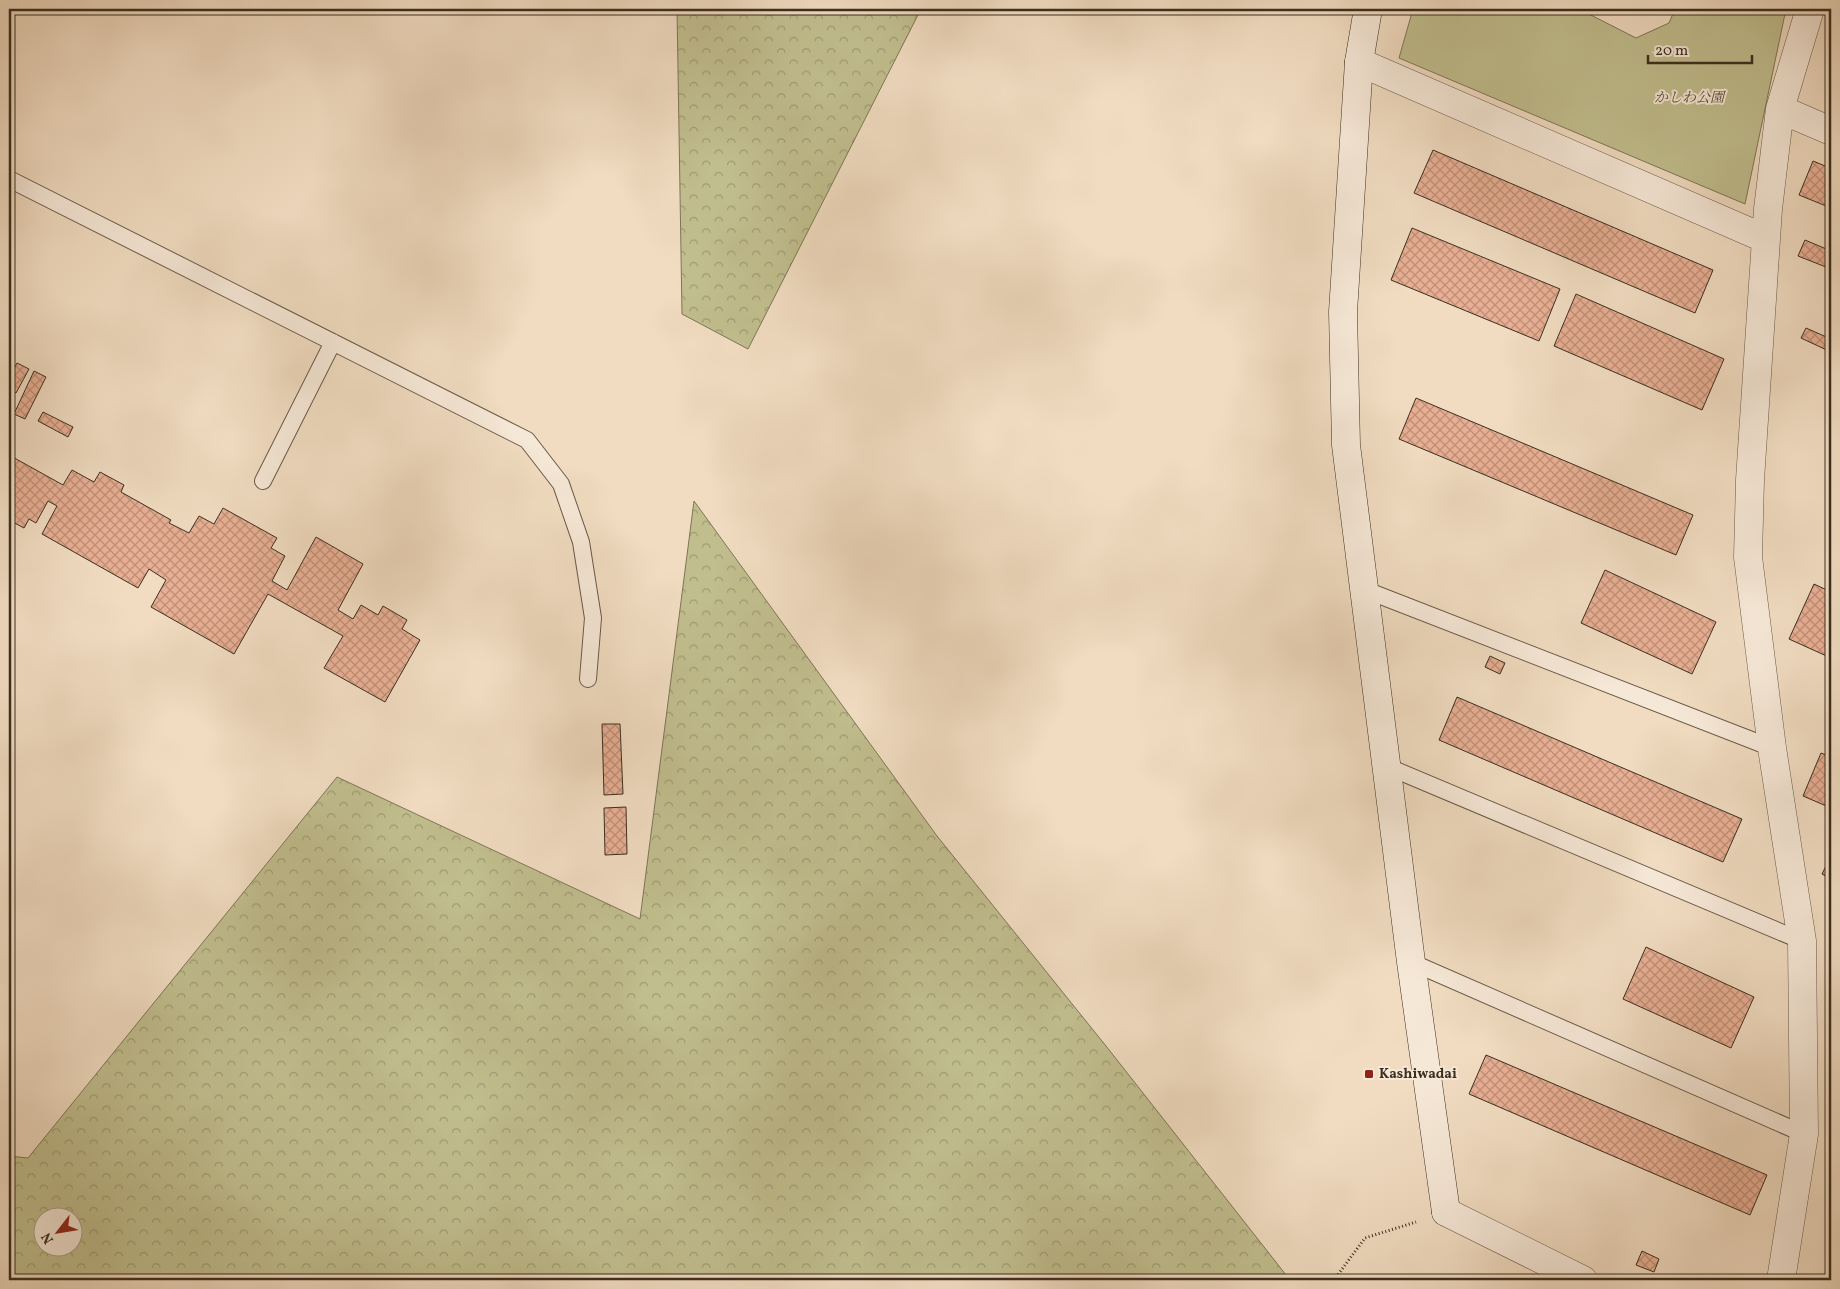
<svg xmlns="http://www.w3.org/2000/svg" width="1840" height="1289" font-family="Vollkorn,'Noto Serif JP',serif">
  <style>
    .forest { fill: url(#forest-crowns); stroke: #7e7657; fill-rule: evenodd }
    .green { fill: #c1be8e; stroke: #7e7657 }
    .building { fill: url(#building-cross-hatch); stroke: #3c2f20 }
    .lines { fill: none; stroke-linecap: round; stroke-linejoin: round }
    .lane-casing { stroke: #695a48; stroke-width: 18 }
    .street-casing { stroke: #695a48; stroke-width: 29 }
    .secondary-casing { stroke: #3c2f20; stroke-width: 29 }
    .path { stroke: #3c2f20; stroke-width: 3; stroke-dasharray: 1 2.5; stroke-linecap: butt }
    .lane { stroke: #f6e8d7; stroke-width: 16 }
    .street { stroke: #f6e8d7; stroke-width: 28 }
    .secondary { stroke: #f6e8d7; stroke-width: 28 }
    .poi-dot { fill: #8f2418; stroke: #f6e8d7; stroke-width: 2 }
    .labels { text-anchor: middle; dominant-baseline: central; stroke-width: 4; stroke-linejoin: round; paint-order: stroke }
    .park-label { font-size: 14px; font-style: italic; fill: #574c36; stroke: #f6e8d7 }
    .poi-label { font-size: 14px; font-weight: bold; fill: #3c2f20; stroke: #f6e8d7; text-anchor: start }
  </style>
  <defs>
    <pattern id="forest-crowns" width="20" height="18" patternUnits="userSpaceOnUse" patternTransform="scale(1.25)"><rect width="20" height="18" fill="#c1be8e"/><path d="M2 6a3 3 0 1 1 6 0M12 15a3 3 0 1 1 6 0" fill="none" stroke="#9e9b74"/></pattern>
    <pattern id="building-cross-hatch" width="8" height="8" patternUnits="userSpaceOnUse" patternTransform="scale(1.25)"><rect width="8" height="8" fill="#e9af94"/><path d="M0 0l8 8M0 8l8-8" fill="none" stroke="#be8f78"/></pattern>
  </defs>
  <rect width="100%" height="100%" fill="#f1dcc1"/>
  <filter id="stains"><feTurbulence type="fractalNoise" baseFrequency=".004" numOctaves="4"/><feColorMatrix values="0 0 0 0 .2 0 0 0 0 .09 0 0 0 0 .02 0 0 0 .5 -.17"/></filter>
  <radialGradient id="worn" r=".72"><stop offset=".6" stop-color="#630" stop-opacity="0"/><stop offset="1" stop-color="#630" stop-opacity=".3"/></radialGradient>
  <path class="forest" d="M677,9H921L748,349L682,314Z
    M694,501L937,836L1106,1046L1290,1280H9V1156L28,1158L337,777L640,919ZM42,1216H72V1246H42Z"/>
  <path class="green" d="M1413,9H1579L1636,38L1669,23L1675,9H1786L1745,204L1399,58Z"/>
  <path class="building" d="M1433,150L1713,270L1695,313L1414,193Z
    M1813,161L1830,168L1831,166V208L1799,195Z
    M1412,228L1560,289L1539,341L1391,280Z
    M1805,240L1831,251V269L1798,256Z
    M1576,294L1724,359L1702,410L1554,346Z
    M1806,328L1831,339V352L1801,338Z
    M17,363L29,369L16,393L9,389V378Z
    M34,371L46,377L25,419L14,414Z
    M1416,398L1693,515L1676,555L1399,439Z
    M43,412L73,427L68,437L38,421Z
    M9,455L63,485L72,470L94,482L100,472L124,485L121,492L171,520L169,523L189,533L199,516L214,524L223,508L277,538L271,548L285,556L272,581L287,590L316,537L363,564L338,610L353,619L361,605L378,615L383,606L407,620L402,629L420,640L385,702L324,668L343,636L268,594L234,654L151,607L166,580L149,569L138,588L42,534L57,506L48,501L36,523L29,519L24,528L9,520Z
    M1605,570L1716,622L1692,674L1581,623Z
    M1814,584L1831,592V658L1789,639Z
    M1490,656L1505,663L1500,674L1485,667Z
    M1457,697L1742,819L1723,862L1439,740Z
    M602,724H620L623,794L604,795Z
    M1821,753L1831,757V808L1803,796Z
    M626,807L627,854L605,855L604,808Z
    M1828,862L1831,863V879L1822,874Z
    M1646,947L1754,997L1731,1048L1623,999Z
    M1486,1055L1767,1175L1750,1215L1469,1094Z
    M1642,1251L1659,1259L1654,1272L1636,1265Z"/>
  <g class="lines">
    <g class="lane-casing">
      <path id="lane" d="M9,179L527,440L561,484L581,542L593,618L588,679
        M263,481L333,342
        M1363,589L1772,748
        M1386,766L1802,941
        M1411,962L1804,1134"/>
    </g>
    <g class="street-casing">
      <path id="street" d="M1359,62L1766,239
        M1780,109L1831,131
        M1446,1212L1583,1280
        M1781,1280L1804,1134L1802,941L1772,748L1748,557L1750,480L1768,209L1780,109L1810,9"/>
    </g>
    <g class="secondary-casing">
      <path id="secondary" d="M1368,9L1359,62L1343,312L1346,445L1411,962L1446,1212"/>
    </g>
    <path class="path" d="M1334,1280L1365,1238L1416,1222"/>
    <use href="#lane" class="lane"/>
    <use href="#street" class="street"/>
    <use href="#secondary" class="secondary"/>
  </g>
  <rect class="poi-dot" x="1364" y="1069" width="10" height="10" rx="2.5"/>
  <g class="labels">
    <g class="park-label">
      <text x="1689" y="98">かしわ公園</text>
    </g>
    <g class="poi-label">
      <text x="1379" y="1074">Kashiwadai</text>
    </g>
  </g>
  <rect width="1840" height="1289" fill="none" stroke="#f1dcc1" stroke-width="30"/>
  <rect x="10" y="10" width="1820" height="1269" fill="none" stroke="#3c2f20" stroke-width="2.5"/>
  <rect x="15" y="15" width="1810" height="1259" fill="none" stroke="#3c2f20"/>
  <g transform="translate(58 1232) rotate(239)"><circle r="24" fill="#f6e8d7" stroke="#ac9e8e"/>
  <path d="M0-4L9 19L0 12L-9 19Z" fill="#8f2418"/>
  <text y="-8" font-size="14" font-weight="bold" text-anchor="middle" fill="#3c2f20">N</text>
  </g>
  <path d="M1648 55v8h104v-8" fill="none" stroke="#3c2f20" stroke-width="2.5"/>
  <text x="1655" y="55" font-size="15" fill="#3c2f20" stroke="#f6e8d7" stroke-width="4" paint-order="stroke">20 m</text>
  <rect width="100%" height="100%" filter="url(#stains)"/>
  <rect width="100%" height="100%" fill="url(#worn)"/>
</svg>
